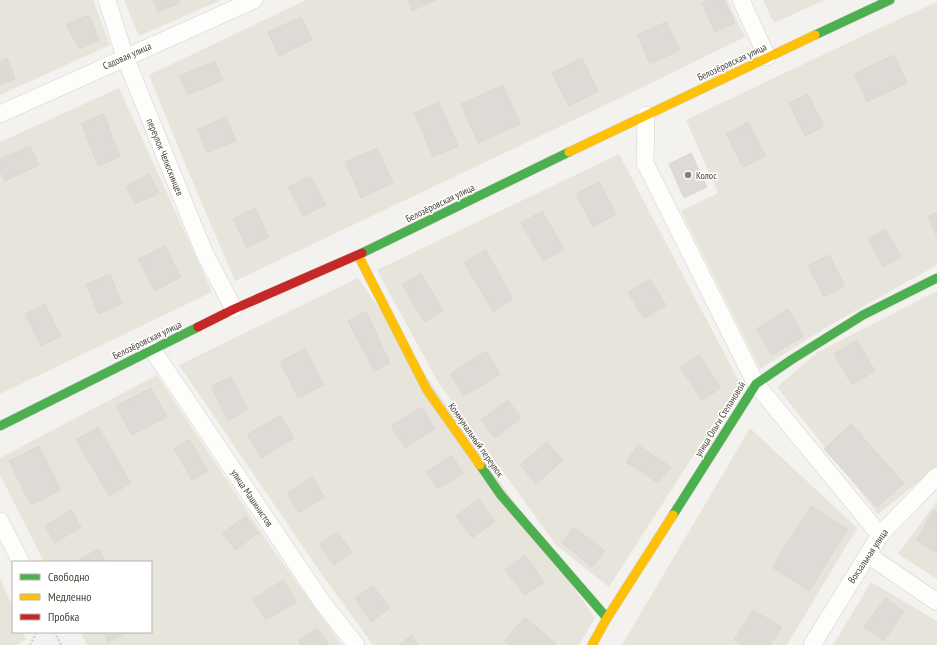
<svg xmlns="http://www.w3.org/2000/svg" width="937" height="645" font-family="'PT Sans Narrow',sans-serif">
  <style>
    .residential { fill: #e7e4dc }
    .building { fill: #dedbd6; stroke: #dcd9d4 }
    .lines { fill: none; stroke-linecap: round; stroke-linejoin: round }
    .street-casing { stroke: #d2d0cb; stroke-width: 18 }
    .fast-casing { stroke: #d3cfc5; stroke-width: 10 }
    .slow-casing { stroke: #d3cfc5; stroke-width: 10 }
    .jam-casing { stroke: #d3cfc5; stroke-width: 10 }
    .path { stroke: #d3d2cc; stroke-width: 2.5; stroke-dasharray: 2 2; stroke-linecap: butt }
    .street { stroke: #fdfdfc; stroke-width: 17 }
    .fast { stroke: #4caf50; stroke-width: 9 }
    .slow { stroke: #ffc107; stroke-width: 9 }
    .jam { stroke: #c62828; stroke-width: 9 }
    .poi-dot { fill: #868178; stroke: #fff; stroke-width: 1.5 }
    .labels { text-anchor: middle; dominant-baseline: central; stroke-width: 3; stroke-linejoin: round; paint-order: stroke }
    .street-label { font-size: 10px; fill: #4b4439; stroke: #fff }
    .poi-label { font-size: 10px; fill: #4b4439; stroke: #fff; text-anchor: start }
  </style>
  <rect width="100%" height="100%" fill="#f4f2ee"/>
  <path class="residential" d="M0,0H93L110,45L0,95Z
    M124,0H221L139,36Z
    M306,0H727L745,37L641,88L235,281L188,171L149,75Z
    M763,0H824L774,23Z
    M937,2V265L832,324L760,369L681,211L718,193L686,120L875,30Z
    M119,88L212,292L0,394V142Z
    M619,154L740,383L609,587L556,545L438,382L377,270Z
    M358,278L595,618L579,645H373L323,576L179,365Z
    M937,291V467L878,514L777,387L818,352Z
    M157,375L274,551L342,645H87L80,632H151V562H44L0,475V458Z
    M750,428L857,528L787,645H622Z
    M937,501V579L898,554Z
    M0,578L13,608V632H23L26,639L18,645H0Z
    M871,582L937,621V645H833Z"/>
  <path class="building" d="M153,0H179L180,3L158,12Z
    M407,0H436L412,11Z
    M709,0H724L735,23L715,32L702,3Z
    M89,15L99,40L79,49L66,24Z
    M301,17L312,40L279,56L268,32Z
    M666,22L680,50L650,64L637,35Z
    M894,55L907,83L867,102L854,74Z
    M7,58L15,79L0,85V61Z
    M582,58L598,91L569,106L552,73Z
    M215,61L223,80L188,95L179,76Z
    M503,85L520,124L478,143L461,104Z
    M808,94L824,126L805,136L789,103Z
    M439,102L458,146L433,157L414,113Z
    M104,114L120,157L98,166L81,123Z
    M226,117L236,141L207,153L198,129Z
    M748,122L766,156L743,167L726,134Z
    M30,146L39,165L5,181L0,171V159Z
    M377,148L393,183L361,198L345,162Z
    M691,153L707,187L684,198L669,164Z
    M149,174L159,193L135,204L126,186Z
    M310,176L326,205L303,216L288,187Z
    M599,182L616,214L593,227L576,194Z
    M255,208L269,237L247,248L233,219Z
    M542,211L564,249L543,261L521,223Z
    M937,212V237L928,216Z
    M886,229L901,257L883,267L868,239Z
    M165,246L181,277L155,291L138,259Z
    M486,250L513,299L493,312L464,262Z
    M829,255L845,286L824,297L808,266Z
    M421,273L443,311L424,322L402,285Z
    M110,274L122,304L98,314L86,284Z
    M650,279L666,305L644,319L628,292Z
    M45,304L61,336L41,346L25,314Z
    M788,309L804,336L772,355L756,329Z
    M366,311L390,363L374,371L348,321Z
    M857,340L875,371L852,385L834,354Z
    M305,349L324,385L298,398L280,362Z
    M486,351L500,374L464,396L450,374Z
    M699,355L721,388L702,400L680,367Z
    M231,377L247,409L228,421L211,386Z
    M151,388L167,417L132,435L116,406Z
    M508,400L521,418L495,438L481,420Z
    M422,407L435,429L405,448L391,426Z
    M280,415L294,438L261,458L247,435Z
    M851,424L904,483L877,507L824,449Z
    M98,427L131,483L109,496L76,440Z
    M189,439L208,471L192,480L174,449Z
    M547,442L563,460L536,484L520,465Z
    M638,445L671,467L658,483L626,462Z
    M39,446L61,490L31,505L9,461Z
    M452,455L463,473L438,489L426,472Z
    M312,477L325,497L299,513L287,493Z
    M479,499L495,522L472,538L456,516Z
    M811,506L848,529L809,591L772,567Z
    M71,510L81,527L55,543L45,526Z
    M934,510L937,512V554L916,540Z
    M246,516L258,533L236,550L222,533Z
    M574,527L605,551L592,567L562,543Z
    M337,532L352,552L334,565L319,544Z
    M99,549L106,562H74Z
    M525,555L545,582L525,595L505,570Z
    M283,580L297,602L266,620L253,599Z
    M373,586L390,608L371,622L355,598Z
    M885,598L904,611L884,641L864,627Z
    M753,610L782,627L770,645H741L734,640Z
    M525,617L556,644L555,645H509L504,641Z
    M317,628L329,645H301L298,641Z
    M103,632H128L108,642Z
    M412,635L418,645H398Z"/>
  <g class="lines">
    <g class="street-casing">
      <path id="street" d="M107,0L125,57L204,252L234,309
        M741,0L767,57
        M0,114L254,0
        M646,115L645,163L756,384L880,535
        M152,349L322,602L356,645
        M0,521L21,562
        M868,555L937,602
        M812,645L880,535L937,476"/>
    </g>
    <g class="fast-casing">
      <path id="fast" d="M815,35L890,0
        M362,253L569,152
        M0,426L198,327
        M480,465L500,494L607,618
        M673,515L756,384L791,360L863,315L937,278"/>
    </g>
    <g class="slow-casing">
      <path id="slow" d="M569,152L815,35
        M358,255L427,390L480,465
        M592,645L607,618L673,515"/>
    </g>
    <g class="jam-casing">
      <path id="jam" d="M198,327L234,309L362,253"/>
    </g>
    <path class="path" d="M55,632L61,645
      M30,645L37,632"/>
    <use href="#street" class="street"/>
    <use href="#fast" class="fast"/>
    <use href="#slow" class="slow"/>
    <use href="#jam" class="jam"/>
  </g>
  <circle class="poi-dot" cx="688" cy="175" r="4"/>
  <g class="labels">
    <g class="street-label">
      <text transform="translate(127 56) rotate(-24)">Садовая улица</text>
      <text transform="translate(732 62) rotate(-25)">Белозёровская улица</text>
      <text transform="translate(165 157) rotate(68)">переулок Челюскинцев</text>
      <text transform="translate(440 203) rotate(-26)">Белозёровская улица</text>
      <text transform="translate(147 340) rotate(-26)">Белозёровская улица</text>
      <text transform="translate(720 419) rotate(-58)">улица Ольги Степановой</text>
      <text transform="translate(476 440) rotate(55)">Коммунальный переулок</text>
      <text transform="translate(252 498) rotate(56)">улица Машинистов</text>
      <text transform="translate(868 556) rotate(-56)">Вокзальная улица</text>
    </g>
    <g class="poi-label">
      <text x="696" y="175">Колос</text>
    </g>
  </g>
  <rect x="12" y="561" width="140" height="72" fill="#ffffff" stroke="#b7b4b0"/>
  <rect x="20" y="574" width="20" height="6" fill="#4caf50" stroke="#b7b4b0"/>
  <text x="48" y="581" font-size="12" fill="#4b4439">Свободно</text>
  <rect x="20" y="594" width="20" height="6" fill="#ffc107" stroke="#b7b4b0"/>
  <text x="48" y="601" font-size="12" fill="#4b4439">Медленно</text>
  <rect x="20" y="614" width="20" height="6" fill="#c62828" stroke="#b7b4b0"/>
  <text x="48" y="621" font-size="12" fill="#4b4439">Пробка</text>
</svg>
